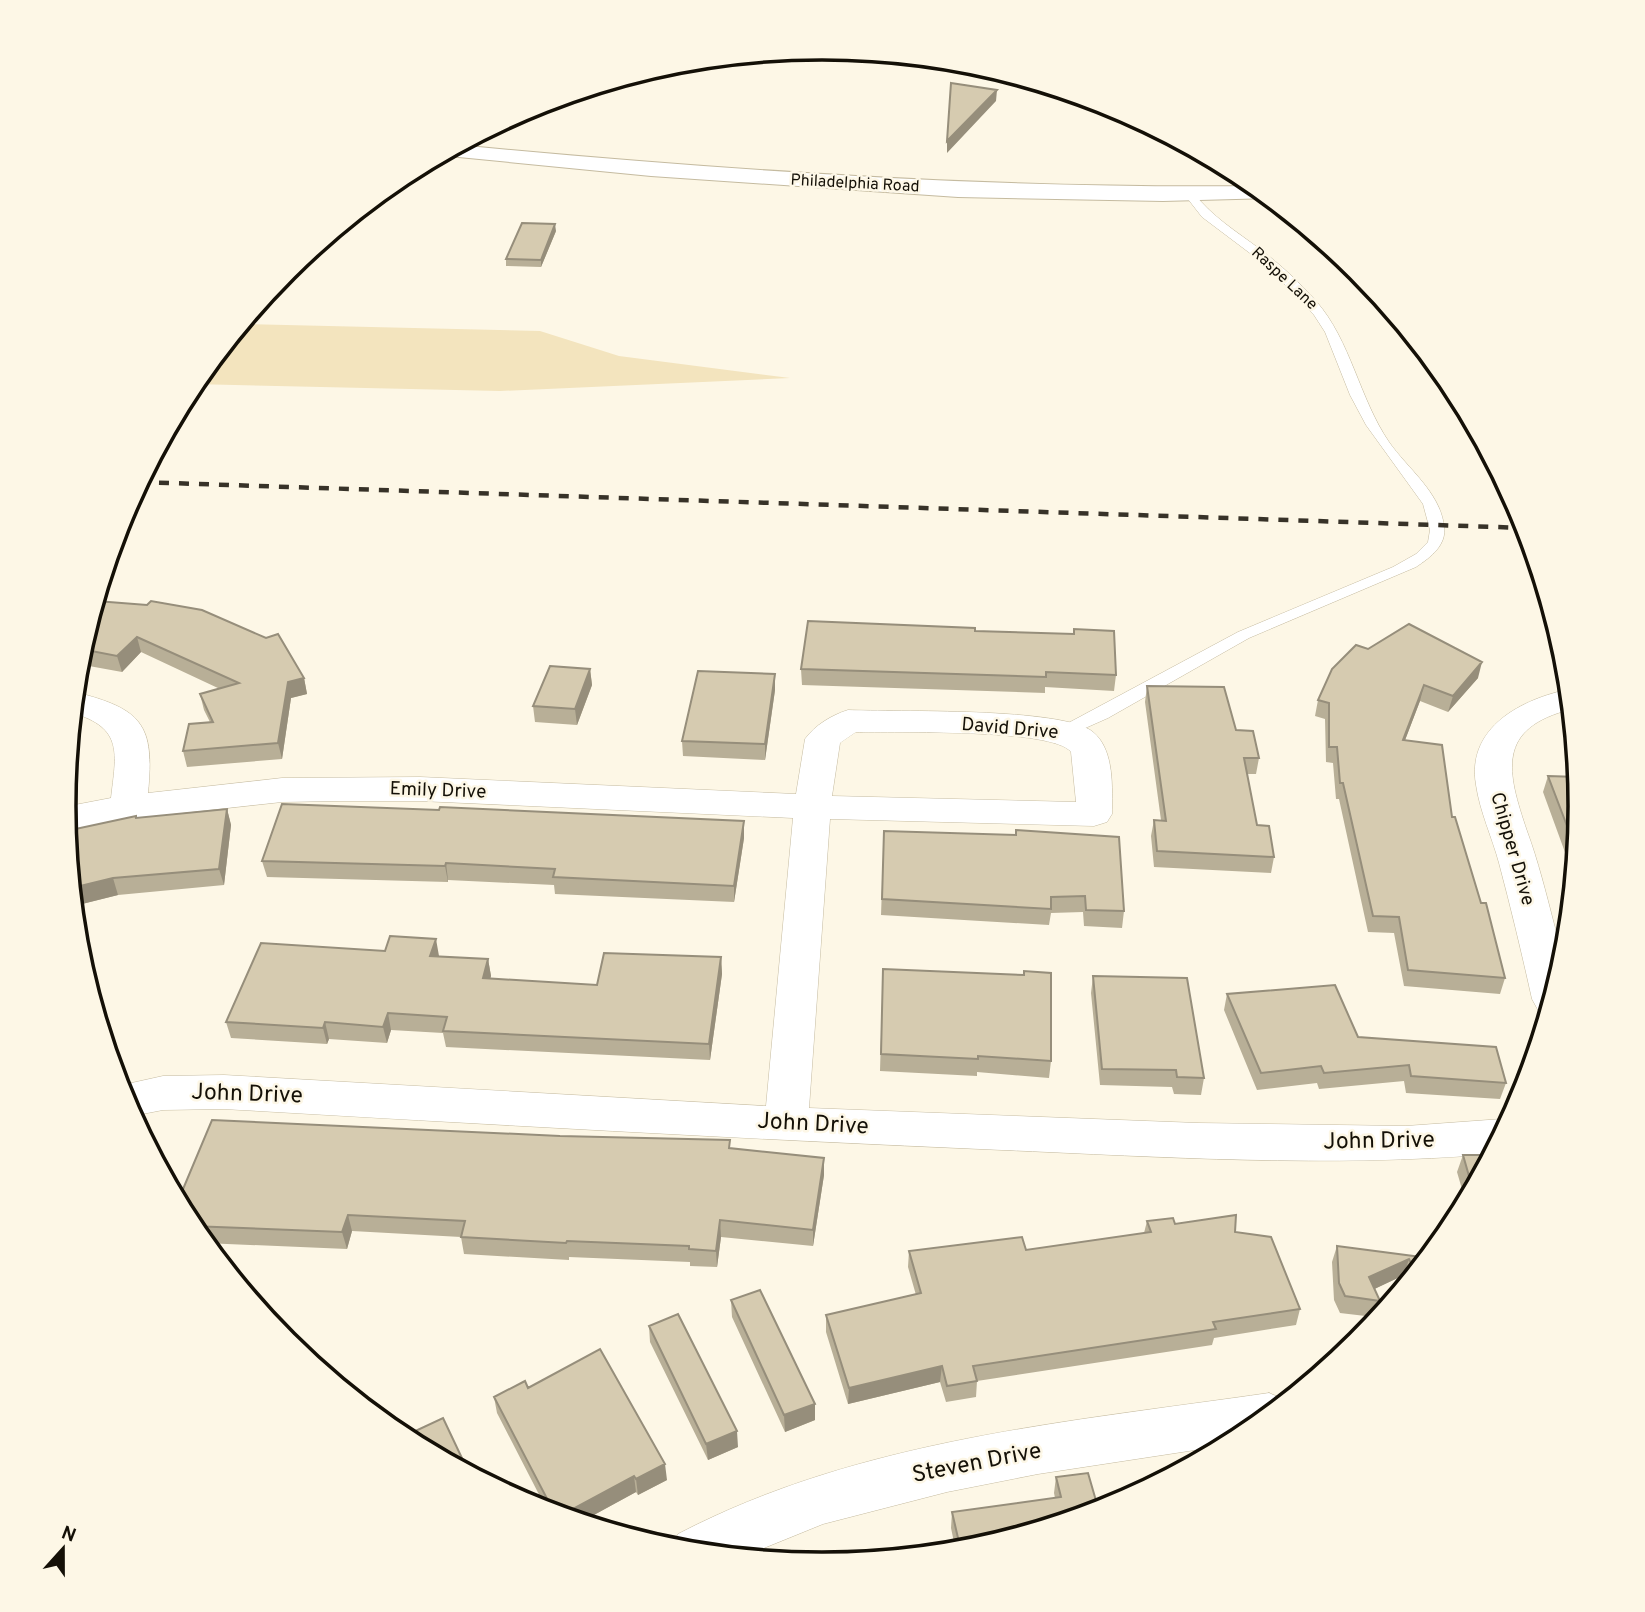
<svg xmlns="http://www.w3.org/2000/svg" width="1645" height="1612" font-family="Overpass,sans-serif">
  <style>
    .built { fill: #f9ebc7 }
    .green { fill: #f3e4be }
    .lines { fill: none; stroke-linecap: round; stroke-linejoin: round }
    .service-casing { stroke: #c5bba0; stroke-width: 1 }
    .minor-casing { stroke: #c5bba0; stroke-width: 1 }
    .secondary-casing { stroke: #c5bba0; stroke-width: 2 }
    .service { fill: #fff; fill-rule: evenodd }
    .minor { fill: #fff; fill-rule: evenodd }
    .secondary { fill: #fff; fill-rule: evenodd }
    .rail { stroke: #373228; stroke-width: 4.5; stroke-dasharray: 10 10; stroke-linecap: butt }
    .wall { fill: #b8af97 }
    .shaded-wall { fill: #968e7b }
    .building { fill: #d6cbb0; stroke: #968e7b; stroke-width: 2 }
    .labels { text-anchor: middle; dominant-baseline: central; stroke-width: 5; stroke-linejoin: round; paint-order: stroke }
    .far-street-label { font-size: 16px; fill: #141007; stroke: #fdf7e6 }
    .street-label { font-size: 19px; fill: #141007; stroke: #fdf7e6 }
    .near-street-label { font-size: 23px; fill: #141007; stroke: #fdf7e6 }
    .rim { fill: none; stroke: #141007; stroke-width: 3.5 }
  </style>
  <rect width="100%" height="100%" fill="#fdf7e6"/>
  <path class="built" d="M823,47L930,58L669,64L675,62Z"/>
  <path class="green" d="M241,324L540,331L619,356L790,378L500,391L192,384Z"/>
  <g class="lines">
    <g class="service-casing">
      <path id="service" d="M1185,192H1193C1212,217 1236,231 1261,250C1281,265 1299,282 1316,301C1351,341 1359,398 1389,442C1407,468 1440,492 1444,526C1447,545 1431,557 1416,567L1249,638L1108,718L1065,737L1057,732L1059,728L1238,632L1393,567L1416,554L1428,542L1430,530L1423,504L1366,425L1350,395L1325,332L1314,315L1267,266L1202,217L1184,194Z"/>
    </g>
    <g class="minor-casing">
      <path id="minor" d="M1570,689L1572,709C1495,728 1507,772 1527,831C1538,861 1546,893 1554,924C1557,936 1563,949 1564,961C1565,976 1553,998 1549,1013L1538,1010L1532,999C1522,954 1511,908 1499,863C1492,837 1480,812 1476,785C1466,727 1522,699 1570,689Z
        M75,692C142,709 155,724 148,793L282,778L420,777L796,794L805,739C815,725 832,715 848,710C894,712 1063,707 1093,732C1115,750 1112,789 1112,814L1107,822L1094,826L830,819L809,1108L1198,1123L1406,1126L1502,1119L1510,1121L1493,1154C1329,1168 1165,1157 1002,1150C742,1139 483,1124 224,1109L163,1110L132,1116L118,1086L163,1076L224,1075L766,1106L793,818L420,801H339L282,802L128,819L66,831L64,807L111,798C116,754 124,728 73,713ZM856,732C892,733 1053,728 1071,752L1076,802L832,796L840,743Z
        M1269,1393L1288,1401L1244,1437L1228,1445L1038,1474L947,1492L823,1524L742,1557L671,1549L678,1534C860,1439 1069,1422 1269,1393Z"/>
    </g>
    <g class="secondary-casing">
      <path id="secondary" d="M457,145C723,170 989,189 1258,186L1272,198L1163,201L958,197L651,176L438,155Z"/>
    </g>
    <use href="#service" class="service"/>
    <use href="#minor" class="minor"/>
    <use href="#secondary" class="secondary"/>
    <path class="rail" d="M139,482L1527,528"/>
  </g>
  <path class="wall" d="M823,47L877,53L724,57Z
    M556,231L541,267L506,266V259Z
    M96,601L304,678L307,694L291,698L282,759L187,767L183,751L210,722L204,710L200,694L220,689L141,652L122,672L78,664V658Z
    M1074,629L1116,675L1114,691L1045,687V693L802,685L801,669L975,631L1074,634Z
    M1368,649L1478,678L1448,712L1420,701L1405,740L1452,817L1505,978L1500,994L1404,986L1394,933L1368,932L1339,799H1336L1333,763L1326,762L1325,719L1315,716L1318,700Z
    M590,669L592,685L577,725L535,722L533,706Z
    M775,674V690L765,760L683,756L682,741Z
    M1147,686L1236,730L1259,758L1256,774H1247L1257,825L1274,857L1271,873L1154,867L1151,836L1154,820H1161L1145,702Z
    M1548,776L1581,806L1574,877L1543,792Z
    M227,809L231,825L224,885L118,895L74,906L137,818Z
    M744,821V838L734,902L555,894L554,885L448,880V882L267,877L262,861Z
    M1016,830L1124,911L1122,928L1084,926L1083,912L1051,913L1049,925L881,915L884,831L1015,835Z
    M438,956L488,959L491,976L490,979L597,985L721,957L722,974L710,1060L446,1047L443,1033L391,1030L387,1043L329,1039L327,1044L231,1038L226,1022Z
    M883,969L1051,1061L1049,1078L977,1072V1076L880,1071Z
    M1093,976L1204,1078L1201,1095L1174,1094L1172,1087L1100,1085L1091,993Z
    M1227,994L1358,1037L1506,1083L1500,1099L1406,1093L1404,1081L1319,1089L1317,1083L1257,1090L1224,1010Z
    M560,1136L730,1140V1149L824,1158V1175L813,1246L721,1237L717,1267L690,1266V1262L569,1257V1260L464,1254L461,1237L352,1231L347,1249L204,1243L191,1227L178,1201Z
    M1463,1155H1492L1466,1203L1457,1172Z
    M1147,1221L1175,1224L1235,1232L1300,1309L1296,1325L1214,1338L1212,1345L977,1381L976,1397L946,1402L940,1382L848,1404L826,1332V1315L916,1295L908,1267L909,1251L1026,1250L1144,1233Z
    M1337,1246L1429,1258L1408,1283L1404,1275L1374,1289L1380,1301L1374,1317L1340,1313L1334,1300L1332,1262Z
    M731,1300L815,1420L785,1432L732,1317Z
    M649,1326L738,1447L708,1460L650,1342Z
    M528,1388L667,1480L638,1495L636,1492L581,1522L548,1512L497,1413L494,1397Z
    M1174,1474L1147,1489L1149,1478Z
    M1056,1477L1099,1511L970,1550L956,1552L951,1528L952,1512L1055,1498L1054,1493Z"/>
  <path class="shaded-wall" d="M997,90L996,101L947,153V141Z
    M555,224L556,231L541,267V260Z
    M137,637L141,652L122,672L117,656Z
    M1482,662L1478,678L1448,712L1453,696Z
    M590,669L592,685L577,725L575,709Z
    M775,674V690L765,760V744Z
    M304,678L307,694L291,698L282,759L278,743L288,682Z
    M1424,685L1420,701L1399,756L1403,740Z
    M227,809L231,825L224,885L219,869Z
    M744,821V838L734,902V886Z
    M446,863L448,880V882L445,866Z
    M113,878L118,895L74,906L72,888Z
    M436,939L439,956L433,972L430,956Z
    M721,957L722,974L710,1060L709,1044Z
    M488,959L491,976L485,995L483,978Z
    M388,1013L391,1030L387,1043L383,1027Z
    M325,1022L329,1039L327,1044L323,1028Z
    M824,1158V1175L813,1246V1230Z
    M348,1215L352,1231L347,1249L342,1232Z
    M720,1220L721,1237L717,1267L716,1251Z
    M1409,1259L1404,1275L1364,1294L1369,1277Z
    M942,1366L940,1382L848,1404L849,1388Z
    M815,1404V1420L785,1432L784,1415Z
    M737,1431L738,1447L708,1460L706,1444Z
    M665,1464L667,1480L638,1495L636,1479Z
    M634,1476L636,1492L581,1522L560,1516Z"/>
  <path class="building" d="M951,83L997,90L947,141Z
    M522,223L555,224L541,260L506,259Z
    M96,601L147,605L151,601L202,610L266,638L278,634L304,678L288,682L278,743L183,751L189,724L213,722L200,694L239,683L137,637L117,656L81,649Z
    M808,621L975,628V631L1074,634V629L1114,631L1116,675L1046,672V677L801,669Z
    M1409,624L1482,662L1453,696L1424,685L1403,740L1442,745L1452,817H1455L1481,903H1486L1505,978L1408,970L1399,917L1373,916L1343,783H1340L1337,747H1329V703L1318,700L1332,669L1356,645L1368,649Z
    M550,666L590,669L575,709L533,706Z
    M698,671L775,674L765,744L682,741Z
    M1147,686L1224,687L1236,730L1253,731L1259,758H1244L1257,825L1269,826L1274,857L1157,851L1154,820L1166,821Z
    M1548,776L1578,777L1581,806L1577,852Z
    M282,804L439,810L440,807L744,821L734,886L553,877L555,869L446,863L445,866L262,861Z
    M227,809L219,869L113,878L72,888L66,831L136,816V818Z
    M1016,830L1119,837L1124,911L1086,910L1085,896L1051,897V909L882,899L884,831L1016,835Z
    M390,936L436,939L430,956L488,959L483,978L597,985L604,953L721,957L709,1044L443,1031L447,1017L388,1013L383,1027L325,1022L323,1028L226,1022L261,943L385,951Z
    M883,969L1024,975V971L1051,973V1061L978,1056V1059L881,1054Z
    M1093,976L1187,978L1204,1078L1177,1077L1176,1070L1102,1069Z
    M1335,985L1358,1037L1496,1047L1506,1083L1411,1076L1409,1065L1324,1073L1321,1066L1261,1073L1227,994Z
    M212,1120L560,1136L730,1140L729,1148L824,1158L813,1230L720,1220L716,1251L689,1249V1246L567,1241L566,1243L461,1237L465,1221L348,1215L342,1232L191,1226L178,1201Z
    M1463,1155H1492L1473,1190Z
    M1236,1215L1235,1232L1271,1237L1300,1309L1213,1322L1216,1329L973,1366L977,1381L947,1386L942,1366L849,1388L826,1315L921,1293L909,1251L1022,1237L1026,1250L1151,1232L1147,1221L1173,1218L1175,1224Z
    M1337,1246L1429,1258L1416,1273L1409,1259L1369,1277L1380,1301L1345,1296L1339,1283Z
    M760,1290L815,1404L784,1415L731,1300Z
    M678,1314L737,1431L706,1444L649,1326Z
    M600,1349L665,1464L636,1479L634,1476L560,1516L555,1514L494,1397L525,1381L528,1388Z
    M443,1418L469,1473L417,1446L411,1433Z
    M1088,1473L1099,1511L970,1550L961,1551L952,1512L1061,1497L1056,1477Z
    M1174,1474L1152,1486L1149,1478Z"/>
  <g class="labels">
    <g class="far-street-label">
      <text transform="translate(855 184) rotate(3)">Philadelphia Road</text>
      <text transform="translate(1284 279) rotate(43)">Raspe Lane</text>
    </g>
    <g class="street-label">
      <text transform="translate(1010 729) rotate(5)">David Drive</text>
      <text transform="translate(438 791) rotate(2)">Emily Drive</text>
      <text transform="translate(1512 849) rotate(74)">Chipper Drive</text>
    </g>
    <g class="near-street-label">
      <text transform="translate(247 1095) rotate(2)">John Drive</text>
      <text transform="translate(813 1125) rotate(3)">John Drive</text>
      <text transform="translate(1379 1142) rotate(-1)">John Drive</text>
      <text transform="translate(977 1464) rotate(-11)">Steven Drive</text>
    </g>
  </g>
  <path d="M0 0H1645V1612H0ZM76 806a746 746 0 1 1 1492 0a746 746 0 1 1-1492 0Z" fill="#fdf7e6" fill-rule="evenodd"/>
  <path class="rim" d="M76 806a746 746 0 1 1 1492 0a746 746 0 1 1-1492 0Z"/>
  <g transform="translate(63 1549) rotate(21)" stroke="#fdf7e6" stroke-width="5" paint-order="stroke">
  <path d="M0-5L12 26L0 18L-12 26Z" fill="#141007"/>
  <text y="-10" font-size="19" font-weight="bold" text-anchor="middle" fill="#141007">N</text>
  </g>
</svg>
